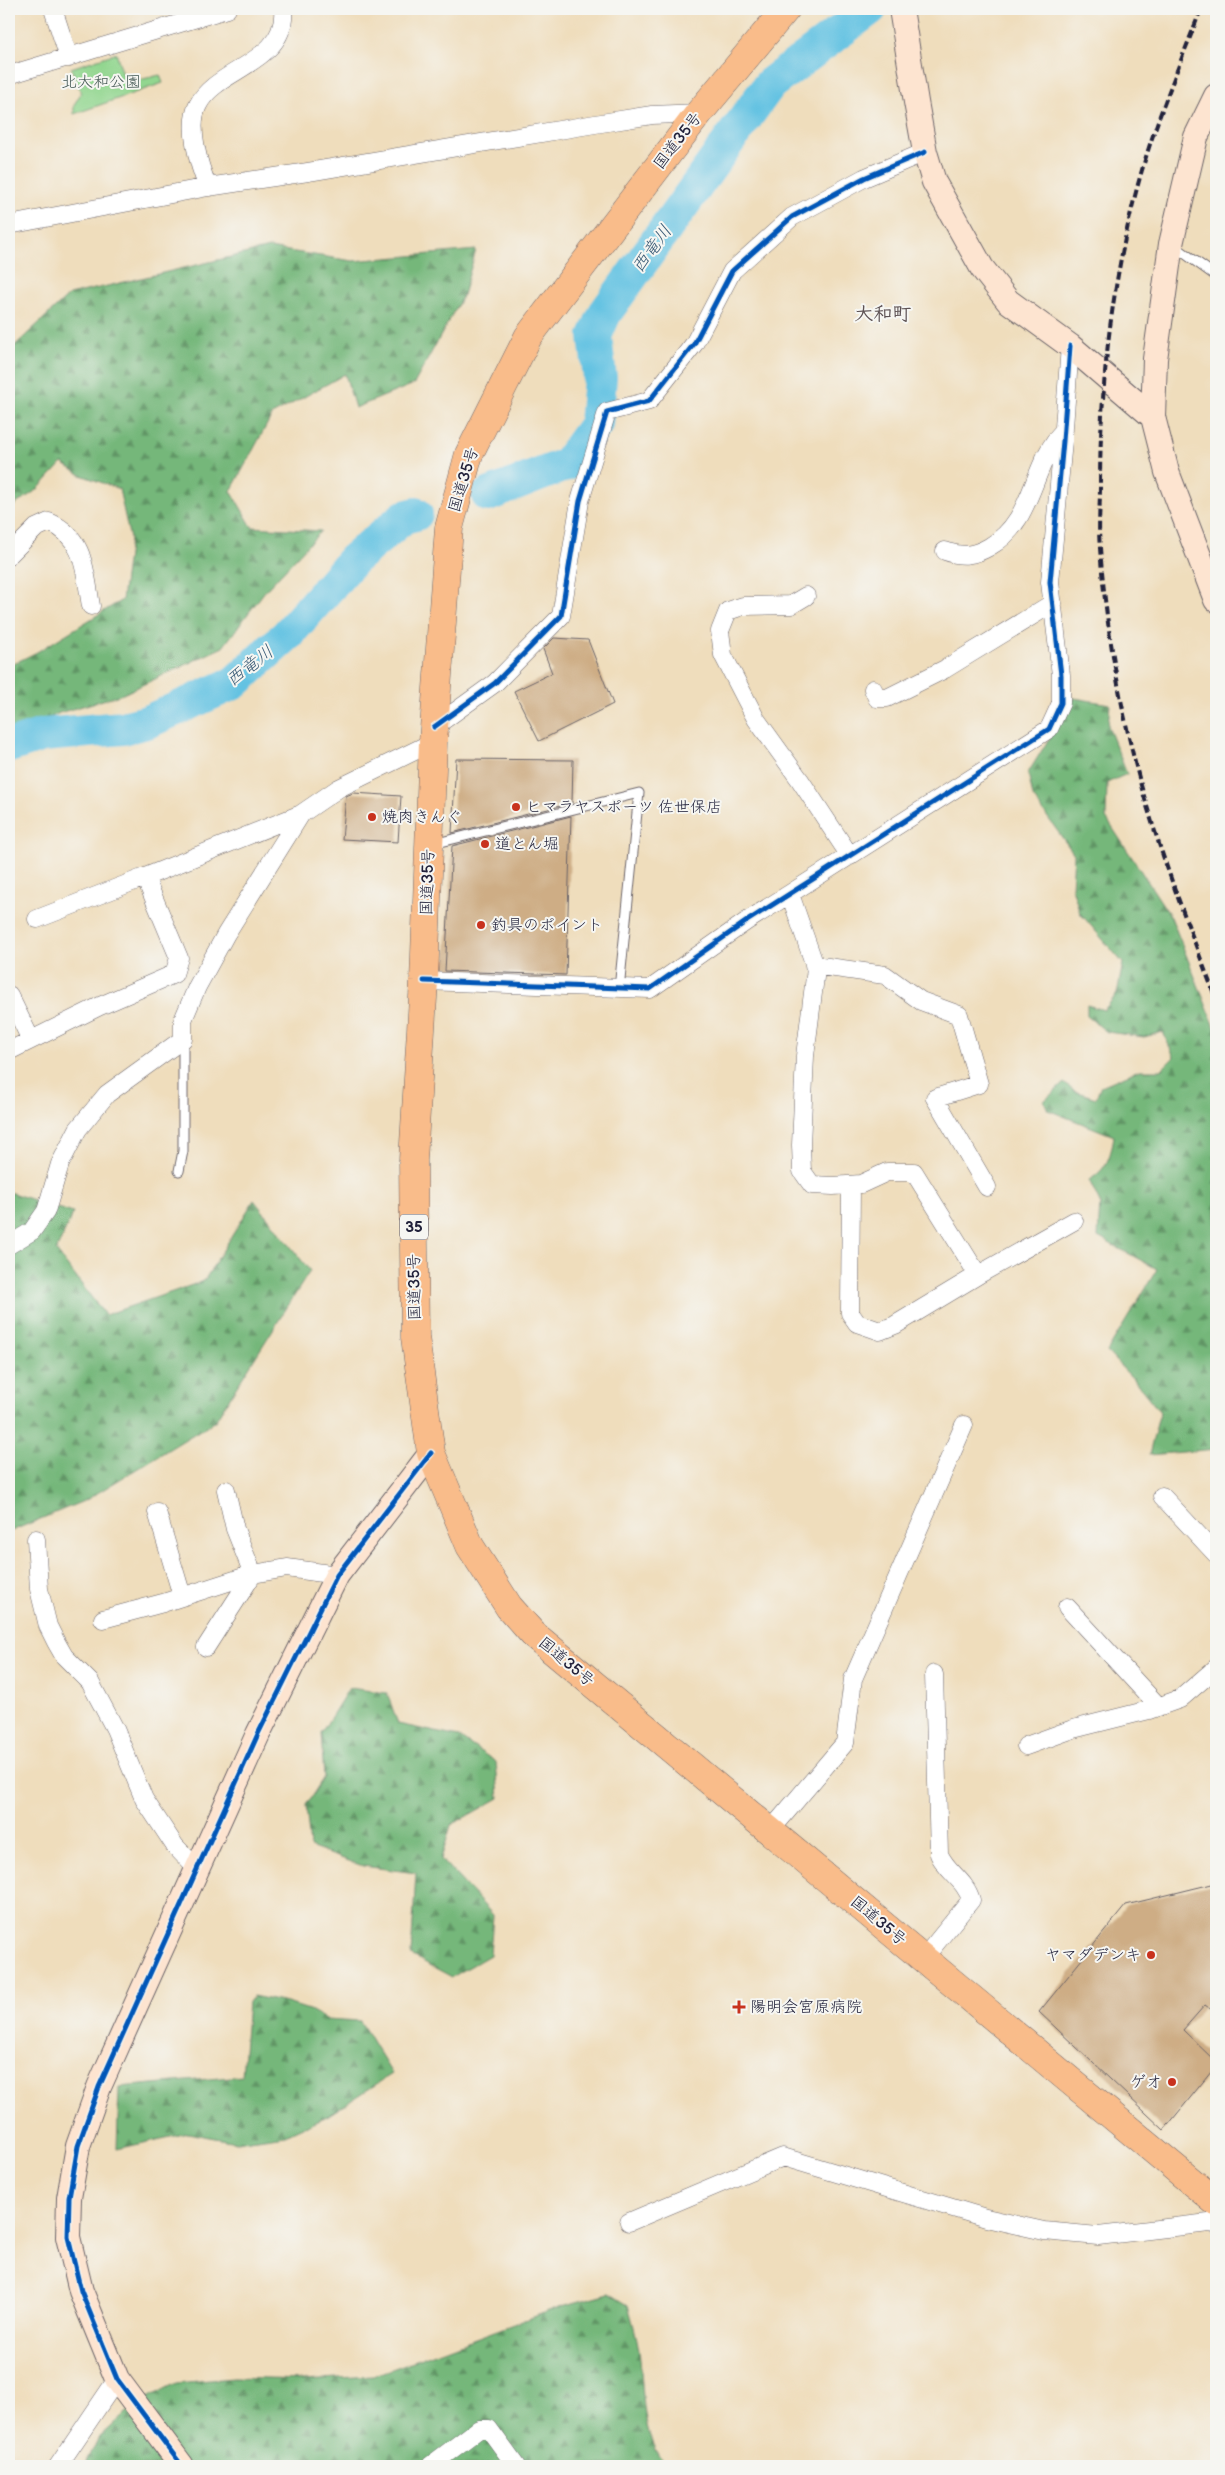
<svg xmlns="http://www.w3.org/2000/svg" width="1225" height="2475" font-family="'Balsamiq Sans','Klee One',sans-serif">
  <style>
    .green { fill: #92d68f; stroke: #5a7c65 }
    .forest { fill: url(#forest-firs); stroke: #4c6c5a }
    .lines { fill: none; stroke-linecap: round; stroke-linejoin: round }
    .river { stroke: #64c2e2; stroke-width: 34 }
    .building { fill: #cead85 }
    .lane-casing { stroke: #6a6368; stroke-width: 11 }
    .street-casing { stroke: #6a6368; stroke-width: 19 }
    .secondary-casing { stroke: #6a6368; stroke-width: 26 }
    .highway-casing { stroke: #6a6368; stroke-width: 29 }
    .lane { stroke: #fff; stroke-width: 9 }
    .street { stroke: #fff; stroke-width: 18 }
    .secondary { stroke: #fde4d0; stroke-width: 24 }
    .highway { stroke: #f9bc8a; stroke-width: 28 }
    .rail { stroke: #22223b; stroke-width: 4; stroke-dasharray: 8 4; stroke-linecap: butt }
    .cycleway-casing { stroke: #f6f6f2; stroke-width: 8 }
    .cycleway { stroke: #0057b8; stroke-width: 5 }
    .poi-dot { fill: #c8321e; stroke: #f6f6f2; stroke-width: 2 }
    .labels { text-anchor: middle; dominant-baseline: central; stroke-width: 4; stroke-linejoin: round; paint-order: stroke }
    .shield { fill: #f6f6f2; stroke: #626272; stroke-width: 1 }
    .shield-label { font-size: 15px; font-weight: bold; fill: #22223b }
    .park-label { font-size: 16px; fill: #445854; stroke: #f6f6f2 }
    .street-label { font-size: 16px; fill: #22223b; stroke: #f6f6f2 }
    .poi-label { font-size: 16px; fill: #22223b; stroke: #f6f6f2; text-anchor: start }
    .water-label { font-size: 18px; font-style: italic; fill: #395a75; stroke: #f6f6f2 }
    .quarter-label { font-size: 19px; font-weight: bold; fill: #5e5355; stroke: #f6f6f2 }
  </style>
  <defs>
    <pattern id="forest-firs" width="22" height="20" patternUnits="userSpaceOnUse" patternTransform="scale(1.25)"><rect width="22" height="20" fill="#75b77a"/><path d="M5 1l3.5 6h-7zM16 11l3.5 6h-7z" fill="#609465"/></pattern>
  </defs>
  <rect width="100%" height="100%" fill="#f6f6f2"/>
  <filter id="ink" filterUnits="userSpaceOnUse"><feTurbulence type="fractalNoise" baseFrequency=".02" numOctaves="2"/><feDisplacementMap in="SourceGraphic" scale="10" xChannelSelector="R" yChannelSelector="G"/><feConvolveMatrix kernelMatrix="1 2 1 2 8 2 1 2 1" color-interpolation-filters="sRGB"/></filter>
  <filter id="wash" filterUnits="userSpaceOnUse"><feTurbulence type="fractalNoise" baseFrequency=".0096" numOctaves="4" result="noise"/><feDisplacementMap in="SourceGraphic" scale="20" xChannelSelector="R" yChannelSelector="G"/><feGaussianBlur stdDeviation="1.12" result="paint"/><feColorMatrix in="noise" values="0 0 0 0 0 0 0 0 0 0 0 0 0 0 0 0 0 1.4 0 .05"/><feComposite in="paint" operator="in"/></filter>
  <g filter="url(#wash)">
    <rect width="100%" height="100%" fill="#efddbc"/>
    <path class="green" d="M116,53L126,83L160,75L163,83L74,114V105L81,93L71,68Z"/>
    <path class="forest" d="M269,248L353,261L476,250L463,295L414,384L355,408L345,374L272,415L231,491L252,527L321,531L265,591L223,647L123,694L59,713L9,739V666L37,652L122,600L130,539L119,489L81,475L62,463L38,489L9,509V351L69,295Z
      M1074,698L1110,704L1108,726L1127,774L1107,783L1106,818L1171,917L1216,1030V1449L1149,1455L1160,1412L1135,1381L1107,1352L1157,1269L1098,1237L1100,1203L1089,1180C1107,1170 1111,1155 1114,1136L1048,1110L1044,1101L1064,1083L1074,1091L1096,1098L1101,1086L1139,1070H1161L1174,1057L1163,1032L1144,1037L1107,1032L1087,1016V1005L1104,1010L1117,994L1123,963L1080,913L1072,888L1074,854L1033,797L1028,773Z
      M9,1192L73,1213L56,1251L105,1315L204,1281L254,1200L310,1271L215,1421L86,1500L9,1532Z
      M349,1688L387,1693L398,1724L459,1737L496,1762L499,1798L451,1825L441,1859L493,1915L490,1955L452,1977L411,1955L416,1873L363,1866L310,1847L306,1805L324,1777L321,1733Z
      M253,1996L287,2003L312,2011L326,2019L360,2021L392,2074L327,2116L285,2135L236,2142L188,2133L117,2149L119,2087L242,2076L248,2002Z
      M609,2293L628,2305C632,2320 637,2336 639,2351C644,2385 640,2441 667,2466H85L98,2439L135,2405L176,2383L233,2378L304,2380L373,2376L562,2306Z"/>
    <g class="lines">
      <path class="river" d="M488,495L567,464L596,424L600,378L595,336L605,313L770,84L870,9
        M9,746L43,735L123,728L147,722L234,683L287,635L353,560L404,517L416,514"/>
    </g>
    <g id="blocks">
      <path class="building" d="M554,638L588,640L613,704L539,741L514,691L552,673L543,649Z
        M456,759L573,760L572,803L452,833Z
        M353,793L401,796L398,842L342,839L346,796Z
        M571,816L566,975L445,971L452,846Z
        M1216,1883V2013L1205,2005L1183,2030L1216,2062V2066L1164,2130L1039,2012L1126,1905Z"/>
    </g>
  </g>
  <g filter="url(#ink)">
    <use href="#blocks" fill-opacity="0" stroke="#6a6368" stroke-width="1"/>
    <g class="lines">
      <g class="lane-casing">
        <path id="lane" d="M1173,245L1216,276
          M433,844L639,793L619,989
          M179,1171L183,1151V1039"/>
      </g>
      <g class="street-casing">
        <path id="street" d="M53,9L69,58
          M9,75L227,9
          M208,187C199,166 187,126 198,105C216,68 288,63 283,9
          M9,225L208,187L308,172L595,124L652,115L699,113
          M945,551C962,557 973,556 989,547C1035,521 1030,465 1064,430
          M9,555L36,528L49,522C85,537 85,572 91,606
          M806,596L791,605L743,606L728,611L720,631L723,655L756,719L800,780L850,856
          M873,689L877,698H887L945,669L1053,603
          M434,727L495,683L561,616L580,501L607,412L649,401L694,344L732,271L792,217L864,178L925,152
          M790,894L816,969L805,1056L801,1145L802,1171L812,1185L833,1186L861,1184L887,1172H914L978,1275L1074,1221
          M37,919L145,877
          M814,965L885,975L921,1001L959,1015L979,1084L935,1098L987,1187
          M424,981L650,989L747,921L1049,729L1061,703V675L1050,582L1063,441L1070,346
          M9,995L31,1040
          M9,1051L100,1006L174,974L179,958L145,877L301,814L339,788L433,742
          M851,1185L850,1313L857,1323L880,1331L895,1325L978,1275
          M9,1245L32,1231L46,1211L60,1164L78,1129L107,1094L183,1039V1020L197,987L226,934L301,814
          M1162,1496L1216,1554
          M157,1512L182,1596
          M36,1539L39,1589L48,1626L56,1642L64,1656L90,1682L115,1729L144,1799L175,1846L198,1870
          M1067,1607L1159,1707
          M103,1619L163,1603L253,1574L287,1568L337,1575
          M206,1647L253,1574L235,1529L226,1490
          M1026,1746L1073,1729L1149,1710L1180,1699L1216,1668
          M770,1831L845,1743L853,1679L964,1425
          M923,1959L971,1900C965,1879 947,1873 939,1854L934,1674
          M629,2222L783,2157L986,2218L1044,2231L1098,2236L1209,2223L1216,2224
          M58,2466L117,2379
          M430,2466L479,2429H489L516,2466"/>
      </g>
      <g class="secondary-casing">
        <path id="secondary" d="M901,9L916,102L925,152L934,182L982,268L1008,301L1070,346L1153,417
          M1216,96L1196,137L1171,244L1155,359L1153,417L1167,472L1216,600
          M182,2466L117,2379L81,2291L68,2237L69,2198L78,2146L99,2087L258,1734L337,1575L431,1453"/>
      </g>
      <g class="highway-casing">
        <path id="highway" d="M786,9L699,113L528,337L469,454L449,528L433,742L424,981L413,1160L415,1337L431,1453L470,1546L509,1607L533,1634L1216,2202"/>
      </g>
      <use href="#lane" class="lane"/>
      <use href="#street" class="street"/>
      <use href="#secondary" class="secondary"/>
      <use href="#highway" class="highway"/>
      <path class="rail" d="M1201,9C1178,69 1152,129 1136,192C1111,288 1100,388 1100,487C1100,507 1098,528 1100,548C1105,615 1116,682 1131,746C1151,833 1185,916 1216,999"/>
      <g class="cycleway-casing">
        <path id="cycleway" d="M434,727L495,683L561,616L580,501L607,412L649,401L694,344L732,271L792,217L864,178L925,152
          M424,981L650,989L747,921L1049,729L1061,703V675L1050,582L1063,441L1070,346
          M182,2466L117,2379L81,2291L68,2237L69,2198L78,2146L99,2087L258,1734L337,1575L431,1453"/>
      </g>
      <use href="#cycleway" class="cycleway"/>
    </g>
  </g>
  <g class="poi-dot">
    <circle cx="516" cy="807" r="5"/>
    <circle cx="372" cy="817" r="5"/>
    <circle cx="485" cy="844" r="5"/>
    <circle cx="481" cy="925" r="5"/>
    <circle cx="1151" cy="1955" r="5"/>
    <path d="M736.5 1999.5h5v5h5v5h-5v5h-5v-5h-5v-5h5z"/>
    <circle cx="1172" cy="2082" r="5"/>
  </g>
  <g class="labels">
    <rect class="shield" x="400" y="1214.5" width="28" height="25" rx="4"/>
    <g class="shield-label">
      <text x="414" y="1227">35</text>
    </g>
    <g class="park-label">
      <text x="101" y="82">北大和公園</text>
    </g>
    <g class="street-label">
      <text transform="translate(678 141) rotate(-52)">国道35号</text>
      <text transform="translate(464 480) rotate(-73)">国道35号</text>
      <text transform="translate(428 882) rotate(-88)">国道35号</text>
      <text transform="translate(415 1287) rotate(-91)">国道35号</text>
      <text transform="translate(566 1662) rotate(40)">国道35号</text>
      <text transform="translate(878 1921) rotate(40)">国道35号</text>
    </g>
    <g class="poi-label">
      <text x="526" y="807">ヒマラヤスポーツ 佐世保店</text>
      <text x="382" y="817">焼肉きんぐ</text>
      <text x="495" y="844">道とん堀</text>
      <text x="491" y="925">釣具のポイント</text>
      <text x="1141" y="1955" text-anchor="end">ヤマダデンキ</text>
      <text x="750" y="2007">陽明会宮原病院</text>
      <text x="1162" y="2082" text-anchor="end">ゲオ</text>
    </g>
    <g class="water-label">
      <text transform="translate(652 249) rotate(-54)">西竜川</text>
      <text transform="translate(250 666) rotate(-38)">西竜川</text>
    </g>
    <g class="quarter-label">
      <text x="883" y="314">大和町</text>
    </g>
  </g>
  <rect width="1225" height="2475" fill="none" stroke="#f6f6f2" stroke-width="30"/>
</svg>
